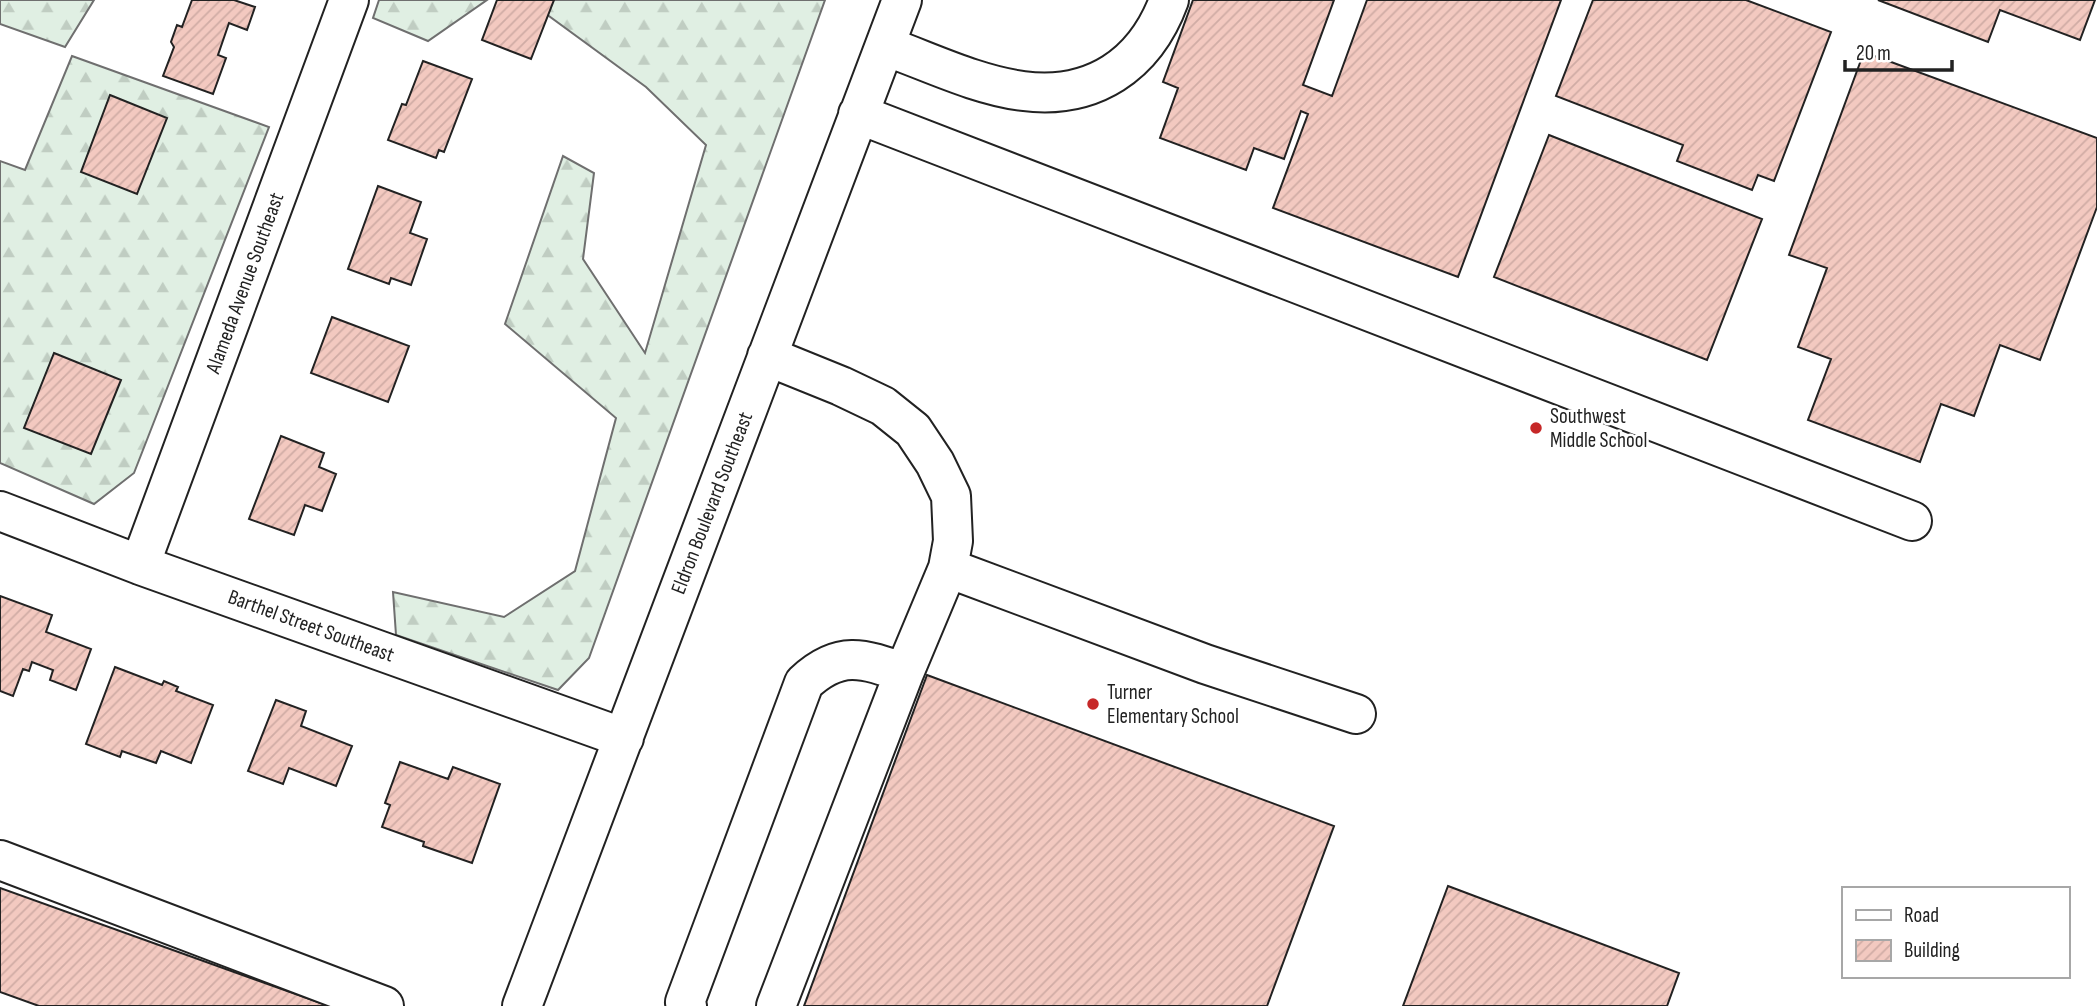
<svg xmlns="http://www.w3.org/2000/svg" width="2097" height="1006" font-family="'Sofia Sans Condensed',sans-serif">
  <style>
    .forest { fill: url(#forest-firs); stroke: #6f6f6f; stroke-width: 2 }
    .building { fill: url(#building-hatch); stroke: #222; stroke-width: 2 }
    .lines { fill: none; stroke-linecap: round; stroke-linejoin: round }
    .minor-casing { stroke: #222; stroke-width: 42 }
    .minor { stroke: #fff; stroke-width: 38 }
    .poi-dot { fill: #c62828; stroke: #fff; stroke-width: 2.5 }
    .labels { text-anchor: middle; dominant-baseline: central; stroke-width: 5; stroke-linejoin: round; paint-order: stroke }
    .street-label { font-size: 21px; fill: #222; stroke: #fff }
    .poi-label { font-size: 21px; fill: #222; stroke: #fff; text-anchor: start }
  </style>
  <defs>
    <pattern id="forest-firs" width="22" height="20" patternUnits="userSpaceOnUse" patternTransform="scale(1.75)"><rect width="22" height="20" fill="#e0efe3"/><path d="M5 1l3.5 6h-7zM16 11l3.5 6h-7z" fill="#c0cdc2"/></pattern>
    <pattern id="building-hatch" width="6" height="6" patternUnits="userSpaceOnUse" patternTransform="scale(1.75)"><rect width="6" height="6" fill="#f3c9c0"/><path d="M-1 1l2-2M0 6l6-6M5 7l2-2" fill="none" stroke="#d0aca5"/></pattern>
  </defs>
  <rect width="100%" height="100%" fill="#fff"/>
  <path class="forest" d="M0,0H94L65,47L0,24Z
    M379,0H487L428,41L373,18Z
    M527,0H825L589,658L558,690L396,635L393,592L504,617L575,571L616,418L505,324L563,156L594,173L583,259L645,353L706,145L646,87Z
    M72,56L269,127L134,473L94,504L0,463V161L25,170Z"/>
  <path class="building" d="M192,0H234L255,7L247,30L229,23L218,55L226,58L213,94L163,76L174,47L171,42L177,25L182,27Z
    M497,0H554L531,59L482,40Z
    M1193,0H1334L1303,85L1332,96L1367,0H1561L1458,277L1273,208L1308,114L1301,111L1284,159L1254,148L1246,170L1160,138L1178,88L1163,82Z
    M1593,0H1746L1831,32L1774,181L1758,175L1752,190L1677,161L1683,145L1556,96Z
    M1878,0H2095L2080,40L2000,10L1988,42Z
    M1864,52L2097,138V207L2040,360L2000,345L1974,416L1941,404L1920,462L1808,420L1831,359L1798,347L1827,268L1789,255Z
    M423,61L472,79L444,152L439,150L436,158L388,140L402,104L406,105Z
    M110,95L167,118L137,194L81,172Z
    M1549,135L1762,219L1707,360L1494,277Z
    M378,186L421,202L410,233L427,239L411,285L391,278L389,284L348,269Z
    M332,317L409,346L388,402L311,373Z
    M54,353L121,380L91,454L24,428Z
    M281,436L324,453L319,467L336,474L322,511L305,505L294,535L249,519Z
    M0,596L52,615L46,632L91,649L76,690L50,680L53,670L32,662L29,671L23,669L13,696L0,691Z
    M115,667L162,685L164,681L178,687L176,691L213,705L191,763L161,751L156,763L122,751L120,757L86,744Z
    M927,675L1334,826L1267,1006H804Z
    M276,700L306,711L301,726L352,746L336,786L289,768L283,784L248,771Z
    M400,762L448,779L453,767L500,784L472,863L423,846L424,842L382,827L390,805L385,803Z
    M1448,886L1679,973L1667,1006H1403Z
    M0,888L329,1006H39L0,992Z"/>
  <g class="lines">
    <g class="minor-casing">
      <path id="minor" d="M885,46C930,62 976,85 1023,91C1093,100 1145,65 1169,0
        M858,114L1912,521
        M767,356L841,386L883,406L913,430L935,463L951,496L953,541L948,568L904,673L776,1006
        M0,511L140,565L624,738
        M140,565L349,0
        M948,568L1205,664L1356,714
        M0,860L384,1006
        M522,1006L902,0
        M687,1006L685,1002L804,683C839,650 863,658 904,673"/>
    </g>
    <use href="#minor" class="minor"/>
  </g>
  <g class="poi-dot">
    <circle cx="1536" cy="428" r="7"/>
    <circle cx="1093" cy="704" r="7"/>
  </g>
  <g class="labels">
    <g class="street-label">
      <text transform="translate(245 283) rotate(-70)">Alameda Avenue Southeast</text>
      <text transform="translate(712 503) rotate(-69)">Eldron Boulevard Southeast</text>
      <text transform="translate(311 626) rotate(20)">Barthel Street Southeast</text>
    </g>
    <g class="poi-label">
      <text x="1550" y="416">Southwest<tspan x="1550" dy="24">Middle School</tspan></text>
      <text x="1107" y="692">Turner<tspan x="1107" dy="24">Elementary School</tspan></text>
    </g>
  </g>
  <rect x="1842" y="887" width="228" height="91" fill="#ffffff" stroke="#a7a7a7" stroke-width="2"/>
  <rect x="1856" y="910" width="35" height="10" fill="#ffffff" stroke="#a7a7a7" stroke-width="2"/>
  <text x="1904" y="922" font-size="21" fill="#222222">Road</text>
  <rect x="1856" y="940" width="35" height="21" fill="url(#building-hatch)" stroke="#a7a7a7" stroke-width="2"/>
  <text x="1904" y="957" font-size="21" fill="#222222">Building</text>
  <path d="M1845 60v10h107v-10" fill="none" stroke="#222222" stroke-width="3.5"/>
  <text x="1856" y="60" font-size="21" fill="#222222" stroke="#ffffff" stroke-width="5" paint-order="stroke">20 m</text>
</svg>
